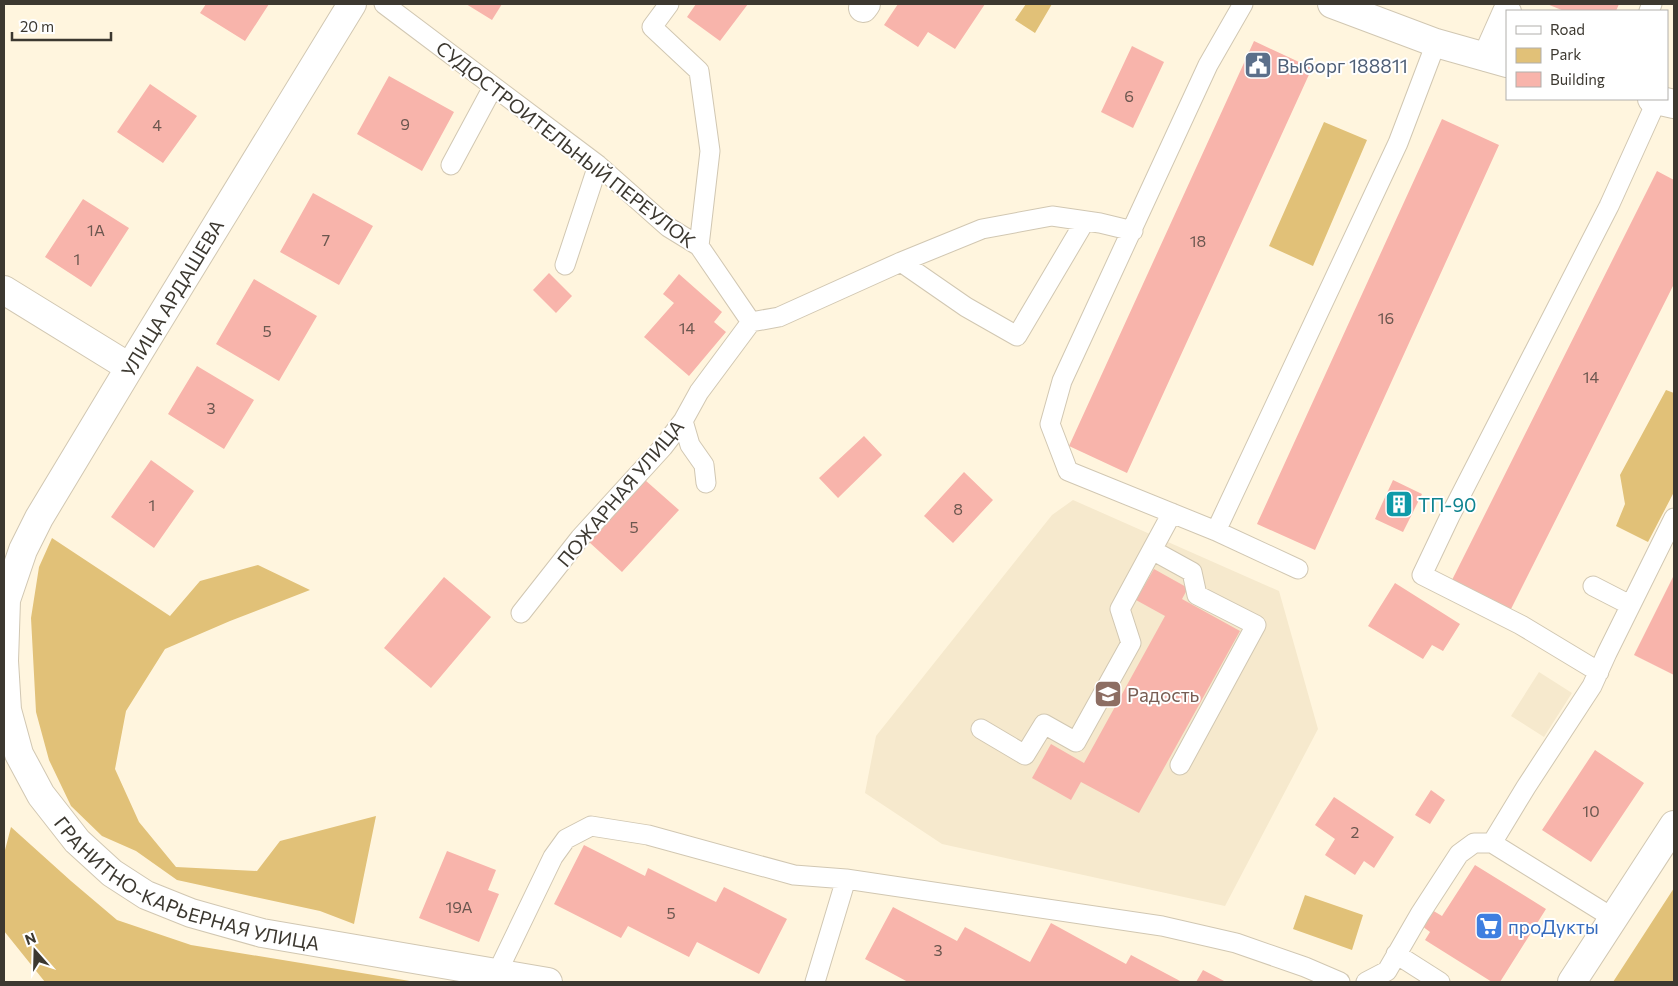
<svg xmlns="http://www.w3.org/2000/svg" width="1678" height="986" font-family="Commissioner,sans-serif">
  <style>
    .built { fill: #f6e9cd }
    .green { fill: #e1c178 }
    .building { fill: #f8b4ab }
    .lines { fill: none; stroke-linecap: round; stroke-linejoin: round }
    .service-casing { stroke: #d1c7b2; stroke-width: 21 }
    .minor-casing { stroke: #d1c7b2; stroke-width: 30 }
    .tertiary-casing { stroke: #d1c7b2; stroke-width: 30 }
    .service { stroke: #fff; stroke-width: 19 }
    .minor { stroke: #fff; stroke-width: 28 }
    .tertiary { stroke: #fff; stroke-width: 28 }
    .labels { text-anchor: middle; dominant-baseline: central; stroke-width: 4; stroke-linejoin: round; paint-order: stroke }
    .number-label { font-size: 16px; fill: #6b574f }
    .service-label { font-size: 19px; fill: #4e5e75; stroke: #fff; text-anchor: start }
    .street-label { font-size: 19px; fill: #3c3830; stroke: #fff }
    .culture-label { font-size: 19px; fill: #0d838f; stroke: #fff; text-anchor: start }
    .education-label { font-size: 19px; fill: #785e54; stroke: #fff; text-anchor: start }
    .shop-label { font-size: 19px; fill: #366cbe; stroke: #fff; text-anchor: start }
  </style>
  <rect width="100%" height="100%" fill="#fff5de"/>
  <path class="built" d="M1073,500L1279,591L1318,729L1225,906L942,844L865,793L876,736L1052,515Z
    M1539,672L1572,693L1544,737L1511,716Z"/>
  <path class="green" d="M1026,4H1052L1035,33L1015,20Z
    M1324,122L1367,140L1313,266L1269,246Z
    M1666,390L1674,393V492L1648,542L1616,526L1625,504L1620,475Z
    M52,538L170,616L200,581L258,565L310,590L230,621L165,649L126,711L115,769L139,822L176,867L257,871L280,841L376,816L354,924L320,911L177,880L136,851L102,836L71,806L49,760L36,712L31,618L39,567Z
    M11,827L71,881L117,920L191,945L416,982H45L4,931V854Z
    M1674,888V982H1613Z
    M1305,895L1363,915L1352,950L1293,929Z"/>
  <path class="building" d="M206,4H269L245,41L200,13Z
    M466,4H502L492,20Z
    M696,4H748L720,41L687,17Z
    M898,4H985L955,49L928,32L918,47L884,25Z
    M1547,4H1619L1616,11H1564Z
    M1254,41L1312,68L1127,473L1069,446Z
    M1132,46L1164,62L1133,128L1101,112Z
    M389,76L454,112L422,171L357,134Z
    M150,84L197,116L163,163L117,132Z
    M1442,119L1499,145L1315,550L1257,524Z
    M1657,171L1674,180V284L1511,609L1452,580Z
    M313,193L373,226L339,285L280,252Z
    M83,199L129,228L91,287L45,257Z
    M549,273L572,296L556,313L533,290Z
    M679,274L722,312L714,322L726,332L689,376L644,337L674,303L663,294Z
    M254,279L317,316L279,381L216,344Z
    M197,366L254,400L224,449L168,414Z
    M864,436L882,455L838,498L819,478Z
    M151,460L194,491L154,548L111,517Z
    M964,472L993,500L953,543L924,516Z
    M645,480L679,510L622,572L589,542Z
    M1393,480L1422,494L1403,532L1375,519Z
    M1154,569L1188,588L1182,599L1240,631L1139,813L1081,782L1071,800L1032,778L1051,744L1084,763L1165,616L1136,600Z
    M1674,575V675L1634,655Z
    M444,577L491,617L431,688L384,648Z
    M1395,583L1460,624L1443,651L1432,645L1423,659L1368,626Z
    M1595,750L1644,783L1591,862L1542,830Z
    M1431,790L1445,800L1430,824L1415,815Z
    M1334,797L1394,837L1374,868L1364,861L1355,875L1325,855L1335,839L1315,825Z
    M584,845L645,876L648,868L716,902L724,887L787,919L759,974L697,942L689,957L628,926L621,938L554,904Z
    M447,851L496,870L488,890L499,894L479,942L419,918Z
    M1475,865L1546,909L1500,982H1492L1425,940L1430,932L1422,926L1432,910L1442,916Z
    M893,907L957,941L965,927L1030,962L1051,923L1126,964L1131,955L1182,982H908L865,959Z
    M1203,970L1226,982H1196Z"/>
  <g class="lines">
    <g class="service-casing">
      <path id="service" d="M384,4L598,165L668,227L699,246L751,322
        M669,4L652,27L699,71L710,151L699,246
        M1243,4L1208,65L1062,381L1050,424L1068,471L1216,531L1298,569
        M1649,11L1652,4
        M451,165L493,87
        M901,262L982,229L1052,216L1100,223L1133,231
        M565,265L598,165
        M751,322L779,317L901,262L966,307L1017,336L1085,221
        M683,421L690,445L704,465L706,483
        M1216,531L1398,143L1436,43
        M1152,550L1192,572L1197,595L1256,625L1180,765
        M1593,586L1630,605
        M521,613L580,538L663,447L683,421L699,392L751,322
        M1599,672L1521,625L1422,575L1450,516L1609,206L1657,100
        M981,729L1025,755L1044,724L1076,742L1131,643L1120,609L1172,513
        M1613,918L1492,843L1526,787L1592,686L1607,653L1674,518
        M1396,954L1440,982
        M497,973L553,857L566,839L591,826L648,835L794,875L846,879L1162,926L1236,943L1305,967L1340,982
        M815,982L846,879
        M1366,982L1387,971L1420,914L1459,854L1474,843H1492"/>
    </g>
    <g class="minor-casing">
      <g id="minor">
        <path id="s1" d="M352,4L139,352L39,518L23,550L6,600L4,661L7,710L19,754L41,795L77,841L112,873L146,895L191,913L262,933L548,982"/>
        <path d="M1332,4L1436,43L1507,63"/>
        <path d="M863,8L866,4"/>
        <path d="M1487,57L1507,12"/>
        <path d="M1652,99L1674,104"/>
        <path d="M4,290L129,367"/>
      </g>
    </g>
    <g class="tertiary-casing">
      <path id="tertiary" d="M1572,982L1674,825"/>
    </g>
    <use href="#service" class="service"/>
    <use href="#minor" class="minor"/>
    <use href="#tertiary" class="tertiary"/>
  </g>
  <defs>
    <g id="civic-square" transform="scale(1.4375)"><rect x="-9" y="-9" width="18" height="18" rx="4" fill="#5c6f8a" stroke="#fff"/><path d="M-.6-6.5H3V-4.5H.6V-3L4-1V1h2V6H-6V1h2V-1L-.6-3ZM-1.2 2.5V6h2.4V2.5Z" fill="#fff"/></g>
    <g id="building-square" transform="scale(1.4375)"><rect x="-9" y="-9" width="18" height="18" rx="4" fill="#0f9aa8" stroke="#fff"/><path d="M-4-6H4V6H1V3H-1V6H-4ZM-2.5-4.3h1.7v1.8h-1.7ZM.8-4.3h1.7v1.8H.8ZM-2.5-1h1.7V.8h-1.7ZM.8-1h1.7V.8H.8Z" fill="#fff"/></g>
    <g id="school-square" transform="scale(1.4375)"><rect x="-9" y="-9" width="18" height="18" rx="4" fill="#8d6e63" stroke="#fff"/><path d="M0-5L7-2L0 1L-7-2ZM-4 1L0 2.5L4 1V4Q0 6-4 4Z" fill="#fff"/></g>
    <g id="supermarket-square" transform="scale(1.4375)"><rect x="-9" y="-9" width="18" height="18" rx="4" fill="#3f7fe0" stroke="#fff"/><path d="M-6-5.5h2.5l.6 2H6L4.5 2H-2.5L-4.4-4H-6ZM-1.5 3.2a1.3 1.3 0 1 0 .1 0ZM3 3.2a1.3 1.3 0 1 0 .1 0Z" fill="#fff"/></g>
  </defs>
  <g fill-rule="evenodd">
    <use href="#civic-square" x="1258" y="65"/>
    <use href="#building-square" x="1399" y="504"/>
    <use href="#school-square" x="1108" y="694"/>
    <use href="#supermarket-square" x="1489" y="926"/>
  </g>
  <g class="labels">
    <g class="number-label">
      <text x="1129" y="95">6</text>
      <text x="405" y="123">9</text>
      <text x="157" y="124">4</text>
      <text x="96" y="229">1А</text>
      <text x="326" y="239">7</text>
      <text x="1198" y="240">18</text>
      <text x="77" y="258">1</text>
      <text x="1386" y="317">16</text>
      <text x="687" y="327">14</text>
      <text x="267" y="330">5</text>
      <text x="1591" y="376">14</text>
      <text x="211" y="407">3</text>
      <text x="152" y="504">1</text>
      <text x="958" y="508">8</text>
      <text x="634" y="526">5</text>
      <text x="1591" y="810">10</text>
      <text x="1355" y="831">2</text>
      <text x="459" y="906">19А</text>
      <text x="671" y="912">5</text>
      <text x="938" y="949">3</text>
    </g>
    <g class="service-label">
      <text x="1277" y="65">Выборг 188811</text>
    </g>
    <g class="street-label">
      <text transform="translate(566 144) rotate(38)">СУДОСТРОИТЕЛЬНЫЙ ПЕРЕУЛОК</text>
      <text transform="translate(172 298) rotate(-59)">УЛИЦА АРДАШЕВА</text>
      <text transform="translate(620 493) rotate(-50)">ПОЖАРНАЯ УЛИЦА</text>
      <text stroke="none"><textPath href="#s1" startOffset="1071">ГРАНИТНО-КАРЬЕРНАЯ УЛИЦА</textPath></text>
    </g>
    <g class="culture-label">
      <text x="1418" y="504">ТП-90</text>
    </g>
    <g class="education-label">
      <text x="1127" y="694">Радость</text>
    </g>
    <g class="shop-label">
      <text x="1508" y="926">проДукты</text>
    </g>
  </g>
  <rect width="1678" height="986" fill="none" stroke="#3c3830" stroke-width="10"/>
  <rect x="1506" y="10" width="162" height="90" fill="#ffffff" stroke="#b1afac"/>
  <rect x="1516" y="26" width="25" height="8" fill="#ffffff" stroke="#b1afac"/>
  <text x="1550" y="35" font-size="15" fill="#3c3830">Road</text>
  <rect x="1516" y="48" width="25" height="15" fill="#e1c178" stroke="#b1afac"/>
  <text x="1550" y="60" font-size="15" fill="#3c3830">Park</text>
  <rect x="1516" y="72" width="25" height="15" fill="#f8b4ab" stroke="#b1afac"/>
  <text x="1550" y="85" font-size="15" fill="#3c3830">Building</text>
  <g transform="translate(35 951) rotate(340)" stroke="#ffffff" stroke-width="4" paint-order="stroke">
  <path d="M0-4L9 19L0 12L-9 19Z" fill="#3c3830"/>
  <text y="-8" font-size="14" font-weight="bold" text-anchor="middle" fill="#3c3830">N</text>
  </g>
  <path d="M12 32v8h99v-8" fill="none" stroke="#3c3830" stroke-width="2.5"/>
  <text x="20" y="32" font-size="15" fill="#3c3830" stroke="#ffffff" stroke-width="4" paint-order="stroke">20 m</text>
</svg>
